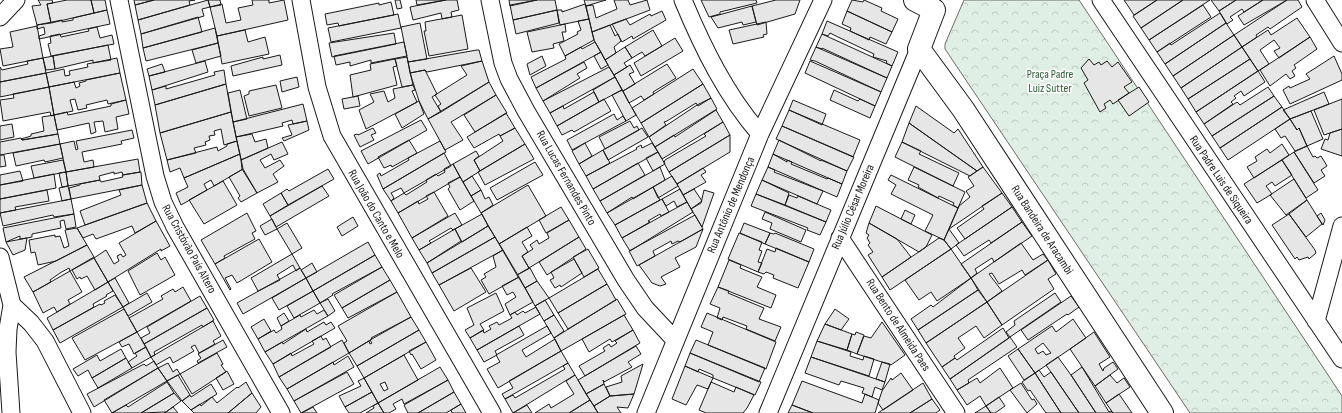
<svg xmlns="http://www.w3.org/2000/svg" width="1342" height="413" font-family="'Sofia Sans Condensed',sans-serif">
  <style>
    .park { fill: url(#park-crowns); stroke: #6a6a6a }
    .building { fill: #e6e6e6; stroke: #1a1a1a; fill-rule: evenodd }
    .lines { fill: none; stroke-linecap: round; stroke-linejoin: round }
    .minor-casing { stroke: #1a1a1a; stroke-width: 19 }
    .tertiary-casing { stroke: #1a1a1a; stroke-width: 24 }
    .minor { stroke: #fff; stroke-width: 17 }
    .tertiary { stroke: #fff; stroke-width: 22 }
    .labels { text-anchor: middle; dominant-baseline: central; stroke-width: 3; stroke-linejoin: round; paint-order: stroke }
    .park-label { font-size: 12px; fill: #2b5a34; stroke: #fff }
    .street-label { font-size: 12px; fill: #1a1a1a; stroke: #fff }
  </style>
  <defs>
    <pattern id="park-crowns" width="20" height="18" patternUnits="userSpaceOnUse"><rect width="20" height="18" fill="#e0efe3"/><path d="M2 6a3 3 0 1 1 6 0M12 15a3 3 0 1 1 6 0" fill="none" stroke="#c0ccc2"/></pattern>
  </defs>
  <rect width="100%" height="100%" fill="#fff"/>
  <path class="park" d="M964,0H1079L1342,396V413H1190L945,49V44Z"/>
  <path class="building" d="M38,0H52L53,3L47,4L51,23L37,25L32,6L41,5Z
    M67,0H91L94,13L51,23L47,4Z
    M91,0H105L107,10L94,13Z
    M134,0H154L135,5Z
    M154,0H195L189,1L190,5L138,20L135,5Z
    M208,0L210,7L202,9L204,16L141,34L138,20Z
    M208,0H220L221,5L210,7Z
    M252,0H269V3L284,0L288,20L217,36L210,7L222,4L226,23L241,20L238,8L253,5Z
    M395,0H400L402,8L397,9Z
    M416,0H446L417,5Z
    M446,0H457L459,10L451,12L452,17L442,19L441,13L413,20L410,7Z
    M509,0H537L510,6Z
    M537,0H555L557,10L513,20L510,5Z
    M584,0H606L586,6Z
    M614,0H628L630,5L647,0L650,10L592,32L586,6L593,5L596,18L617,9Z
    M701,0H756L757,3L720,12V14L709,17Z
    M776,0H800L795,14L757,25L752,6Z
    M852,0L863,2L864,0L882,8L881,11L898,19L892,32L847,11Z
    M1124,0H1157L1134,15Z
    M1157,0H1183L1141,28L1133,16Z
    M1183,0H1210L1149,40L1141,28Z
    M1211,0H1236L1219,11Z
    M1236,0H1263L1244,12L1242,9L1230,17L1233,20L1227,24L1219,11Z
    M1263,0H1287L1244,25L1238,16Z
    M1287,0H1298L1302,7L1270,29L1268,27L1256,35L1257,37L1242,47L1234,35Z
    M391,2L394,15L339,26L338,23L327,25L325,14L379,3V5Z
    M585,4L589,19L560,25L557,10H562V12Z
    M1203,5L1211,17L1157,52L1149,40Z
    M752,6L756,22L743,25L742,22L718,28L711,17Z
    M107,10L110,24L39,39V36L45,34L44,27L37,29V25L62,20V22L73,20V18Z
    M557,10L559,23L516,34L513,20Z
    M662,11L666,20L633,39L632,36L622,42L612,24L626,19L630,25L650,14L651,16Z
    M847,11L892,32L886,44L870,37L869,40L850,31L851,28L842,24Z
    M1220,13L1226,23L1165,64L1157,52L1170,43L1171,45Z
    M398,14L401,28L331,42L328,28Z
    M462,15L468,49L429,56L424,31H426L425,22Z
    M198,17L202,32L143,48L141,34Z
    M1297,18L1310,37L1279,58L1274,51L1280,48L1274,40L1260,50L1269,64L1258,71L1242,47L1268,30L1271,35Z
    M589,19L594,40L565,56L559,44L578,34L577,32L581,30L578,21Z
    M827,21L898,52L892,66L886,63L887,61L873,57L874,54L838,37L830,33L828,36L822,34Z
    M766,22L767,34L763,35L764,37L733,44L729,30Z
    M420,23L427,59L408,62L401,27Z
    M1226,23L1234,35L1173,76L1165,64Z
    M565,24L566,32H562L564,41L553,44L554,48L532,52L527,32Z
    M610,25L615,36L618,34L621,41L614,47L616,53L605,60L594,40L592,32Z
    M37,26L43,58L3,66L0,49L13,47L10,32Z
    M97,27L100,38L112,35L114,44L51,56L48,44L51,43L50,36L60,34L61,37L89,31L88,29Z
    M215,28L218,43L146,61L143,48Z
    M245,30L248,42L265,37L269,54L222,64L217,36Z
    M653,30L662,46L645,56L642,52L632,58L625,47Z
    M394,33L396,44L332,57L329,43Z
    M822,34L892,66L887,78L822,48V49L816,47Z
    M1234,35L1242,47L1181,88L1173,76Z
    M1310,37L1317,49L1294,65L1296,68L1292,71L1295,76L1290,79L1286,74L1270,86L1260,70Z
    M675,38L683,51L641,76L634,63Z
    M404,42L407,56L371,63V60L350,66V62L336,65L334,56Z
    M595,42L601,52L536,88L531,77L566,59L565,56L581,47L582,49Z
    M218,43L221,56L196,63L192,50Z
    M108,45L111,60L93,63V60L55,69L53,56Z
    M625,47L632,58L624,63L627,67L614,75L605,60Z
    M816,47L887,78L881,92L815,61L810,60Z
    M1242,47L1250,59L1188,99L1181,88Z
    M477,50H479L482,61L427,72L425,70L410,73L408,62Z
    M601,52L608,65L601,69L594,56Z
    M280,55L282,65L233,76L231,66L263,57V59Z
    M53,56L55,69L46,70L43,58Z
    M542,56L546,66L530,75L527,64Z
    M1334,56L1342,74V80L1290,104L1283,90L1289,86L1290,88L1310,79L1306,74Z
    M407,57L413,85L402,87L395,59Z
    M43,58L46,73L0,82V67L2,70L28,64L27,61Z
    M117,58L120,73L49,87L46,73L64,69L65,76L70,75L69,71L88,67L87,64Z
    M395,59L397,66L393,67L397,85L353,97L350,75L371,70L370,64Z
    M1089,59L1094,65L1099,62L1101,65L1107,61L1112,67L1118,62L1132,82L1124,87L1129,93L1113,104L1110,100L1104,104L1106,108L1100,112L1084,83L1088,80L1081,68Z
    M1250,59L1258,71L1196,112L1188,99Z
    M205,61L208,72L152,90L149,76Z
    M482,61L489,82L441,112L438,106L441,104L435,95L467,75L461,66Z
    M810,61L881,92L875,106L805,73Z
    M584,62L587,68L577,74L580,78L543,101L536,88Z
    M162,64L165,72L149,76L147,69Z
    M667,64L676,78L653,92L654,94L644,100L641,96L629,103L623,91Z
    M630,65L634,72L629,74L635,84L623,91L614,75Z
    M609,67L615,77L550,113L543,101Z
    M693,69L703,84L641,123L632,108Z
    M224,70L226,84L155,105L152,90L166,86V89L215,75L214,72Z
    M425,70L437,94L432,97L441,112L428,119L419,101L410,73Z
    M1258,71L1265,82L1244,96L1241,91L1234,96L1236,98L1231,102L1233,104L1204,124L1196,112Z
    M46,73L49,87L0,97V82Z
    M120,73L126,100L108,104L107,100L86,105L87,108L78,110L75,99L70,100L73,111L54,115L49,87L74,82L76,88L80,86L79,83L86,81V80Z
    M297,77L299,87L282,92L280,81Z
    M615,77L622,90L599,102L593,90Z
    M489,82L496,95L451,122L463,140L445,150L428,119Z
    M226,84L231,112L160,133L155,105Z
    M703,84L711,98L698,106L696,103L667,121L664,122L666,125L649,137L641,123Z
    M276,85L282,108L249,116L244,96L249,94V91Z
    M413,85L415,90L412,91L417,102L366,129L359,110L374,102L370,94L384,91L388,102L395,98L393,89Z
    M49,87L54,115L51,116L50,112L3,121L0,100L14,98L13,94Z
    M1139,87L1149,102L1129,116L1118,100Z
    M1268,87L1274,96L1212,136L1204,124L1237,102L1240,105Z
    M240,90L247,119L233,122L228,93Z
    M622,90L636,115L626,121L612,95Z
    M834,90L858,101L860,99L875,106L870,118L830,100Z
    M594,92L599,102L557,126L550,113L563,106L564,109Z
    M1324,92L1329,104L1290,119L1283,110Z
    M496,95L507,113L475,132L464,115Z
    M358,96L360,106L344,109L342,99Z
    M1274,96L1282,107L1220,148L1212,136Z
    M711,98L717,109L655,147L649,137L697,105Z
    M604,99L611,111L574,132L572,130L562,135L557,126Z
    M1342,99V129L1324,135L1314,110Z
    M126,100L129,114L116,117L118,129L105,132L103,121L94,122L96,132L91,134L89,123L57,130L54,115L67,112L68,115L111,106V104Z
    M793,100L826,114L822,125L789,110Z
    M419,101L424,114L402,128L395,114Z
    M303,104L307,121L293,124L292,120L282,123L283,126L236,137L233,122Z
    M916,106L954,133L958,129L983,167L977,171L909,123Z
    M1282,107L1290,119L1228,160L1220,148Z
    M716,110L723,122L662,159L655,147L674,135L675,137Z
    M789,110L860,140L853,157L782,126Z
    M1311,111L1323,139L1307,146L1299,128L1297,130L1290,119Z
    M231,112L237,141L224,145L221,129L214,131L215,135L209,136L210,140L205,142L206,145L194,148L196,153L167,160L160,133Z
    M506,113L515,128L500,136L499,134L474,148L467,137Z
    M614,114L617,120L623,116L626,121L572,150L567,140Z
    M54,115L58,134L22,140L21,139L31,136V134L44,131L42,117Z
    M1290,119L1297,130L1299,128L1307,146L1295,151L1285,136L1281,138L1275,129Z
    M421,120L427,130L368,164L361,151Z
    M307,121L309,130L284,141L282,138L292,135L288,125Z
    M630,121L634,128L637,126L639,130L605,149L599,137Z
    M723,122L730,135L669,172L664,163L665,160L706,136L704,134Z
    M909,123L933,140L977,171L970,176L902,142Z
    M12,124L14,137L0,140V126Z
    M782,126L854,157L847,171L776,139Z
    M373,128L376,133L371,135L374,140L360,147L354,135L357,134L358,135Z
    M515,128L525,144L480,171L474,160L503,141L500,136Z
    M642,128L648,137L608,160L603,150Z
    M1342,129V156L1321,149L1325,139L1328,140L1330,133Z
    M132,130L134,138L121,141L122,144L82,152L84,162L93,160L94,167L66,172L60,144L74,141L76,150L78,149L76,141Z
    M58,134L60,144L0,155V142L21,138L22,140Z
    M252,134L255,142L266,139L268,148L241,160L236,137Z
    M730,135V152L677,184L669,172Z
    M409,140L417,153L392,167L391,165L384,168L378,157Z
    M779,140L821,161V160L847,171L842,184L773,154Z
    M237,141L240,154L184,178L180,168L170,172L167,160L217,147L218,151L227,146V144Z
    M440,141L446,152L383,189L377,175L380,173L381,176L409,160L408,158Z
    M282,142L288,154L274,160L271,154L260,160L265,168L280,160L284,166L273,174L278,182L257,193L242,169L241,160Z
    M902,142L921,151L919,154L959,173L953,186L895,157Z
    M585,143L592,156L579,164L572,151Z
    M652,143L658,152L593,189L586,176L637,149L636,148L641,145L642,148Z
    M60,144L63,158L45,162L44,160L16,166L13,153Z
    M525,144L534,159L485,185L478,172Z
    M1282,144L1289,155L1254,178L1247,167L1257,161L1255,157L1267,149L1270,153Z
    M1307,146L1313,157L1315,156L1317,158L1321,156L1327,166L1321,170L1325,176L1314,183L1294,152Z
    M603,150L610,163L586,176L579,164Z
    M476,151L479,156L474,160L480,171L463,182L453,164Z
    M658,152L665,164L653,171L646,158Z
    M1294,152L1318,190L1306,198L1282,160Z
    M444,153L451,166L404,193L401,188L391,193L394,198L391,201L383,189Z
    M240,154L243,169L214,186L211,180L204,184L207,190L181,205L176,193L188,187L184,178Z
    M773,154L787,162V160L792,162L791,164L827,179L828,178L842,184L837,197L768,167Z
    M0,155H4L6,166L0,167Z
    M138,159L140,172L123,175L122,172L114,174V172L99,176L100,180L68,186L66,172Z
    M63,160L66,172L34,178L31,166Z
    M1282,160L1292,175L1275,186L1272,182L1266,186L1272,194L1257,203L1244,184Z
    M535,162L543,175L497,200L490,188Z
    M638,163L645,175L600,201L593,189Z
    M453,164L460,177L398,213L391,201L404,193L406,195L427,182L426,180L436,174L438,176L445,172L444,169Z
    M660,167L665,180L633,199L632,197L607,213L600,201Z
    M768,167L775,170L774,172L823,191L817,204L762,180Z
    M914,167L965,192L958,208L953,205L954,203L939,196L938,198L918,187L919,185L908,180Z
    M983,167L1002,193L949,229L959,206L970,197L966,191L974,186L968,177Z
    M703,168L706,172L701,175L706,182L683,195L677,184Z
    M243,169L257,193L241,202L238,198L240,196L229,177Z
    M328,169L334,179L288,205L281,193L287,189L289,191Z
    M20,171L23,181L0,185V175Z
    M66,172L68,186L62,187L59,173Z
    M141,172L142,185L71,199L69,188L80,185V184L100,180L101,182L123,177L122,175Z
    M54,174L56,188L0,199V185Z
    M891,175L958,208L944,240L925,231L933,215L891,194L896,185L888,180Z
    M472,176L481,190L471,196L463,182Z
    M672,176L678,186L658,198L653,187Z
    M460,177L474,201L460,210L448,189L450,187L448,183Z
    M1294,179L1307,200L1286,215L1270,195Z
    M762,180L789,193L785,205L756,194Z
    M223,181L237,205L204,224L189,200Z
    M142,185L147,203L85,225L80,211L121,195L119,190Z
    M528,185L546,216L499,244L481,213Z
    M68,186L71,199L62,201L59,188Z
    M322,186L329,196L276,227L270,216Z
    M653,187L660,200L615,225L607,213Z
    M680,189L687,202L677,207L674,201L666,206L662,199Z
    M694,189L702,201L691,209L683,195Z
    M47,190L49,201L15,207L16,210L0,213V199Z
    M481,190L485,199L489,197L493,205L481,213L471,196Z
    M704,190L714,193L702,227L691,209L701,203Z
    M434,192L448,216L412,238L398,213L418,201L419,204L428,199L426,196Z
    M281,193L288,205L270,216L263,204Z
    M1002,193L1012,207L965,239L957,228L984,209L982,206Z
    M756,194L826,222L820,235L807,230L808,228L751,206Z
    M789,195L797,198L798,196L831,210L826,222L785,205Z
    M71,199L74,214L54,217L53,215L3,226L0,213Z
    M662,199L669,212L661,216L660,214L648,221L650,222L622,238L615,225Z
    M1307,200L1322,224L1306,237L1289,214Z
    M687,202L693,212L630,251L622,238Z
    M147,203L156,221L135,233L132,226L96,239L93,234L83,238L77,228Z
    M876,206L932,235L926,247L919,252L869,223Z
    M561,207L569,220L546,233L539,220Z
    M1012,207L1022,222L991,243L989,240L964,256L956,245Z
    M905,210L915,215L911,224L901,219Z
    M765,212L806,230L801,242L770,229L772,223L762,219Z
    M247,213L256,231L252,233L255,239L224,256L225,258L215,264L201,240Z
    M455,213L462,225L453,230L451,228L429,241L431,243L419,250L412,238Z
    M1321,213L1325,220L1323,225L1317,216Z
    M74,214L76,227L66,229L64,220L60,221L61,228L32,234V237L27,238L20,239V236L6,242L3,228Z
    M482,214L488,226L462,242L455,229Z
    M1289,214L1315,250L1316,253L1309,259L1308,257L1299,260L1297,257L1295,259L1272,225Z
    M695,215L703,229L680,242L678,241L672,244L671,241L653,251L655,256L637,266L629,251Z
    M353,217L358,226L342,236L337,227Z
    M272,219L277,229L265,235L260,226Z
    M569,220L579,237L529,268L522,256L533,249L530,245L537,240L539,244L549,238L547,233Z
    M156,221L170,246L161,251V249L108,282L94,258L106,250L114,264L119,261L117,256L121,254L123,257L126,255L119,243Z
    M1022,222L1032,236L994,262L992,258L975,269L977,273L971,278L961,264Z
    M287,223L302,248L292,254L277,229Z
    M744,223L770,233L765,244L740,233Z
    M869,223L897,239L911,257L882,277L868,255L873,252L868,245L870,243L867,238L869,235L866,233Z
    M488,226L495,237L432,273L427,263Z
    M527,227L532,236L522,242L528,252L522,256L529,268L517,275L499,244Z
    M77,228L87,245L56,261L38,265L35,252L31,253L29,240L55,235V237L60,236L64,248L69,246L65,230Z
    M455,229L461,241L427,263L419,250Z
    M703,229L696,247L675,258L680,267L661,277L666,284L660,286L652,283L639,265Z
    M949,229L959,243L951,249L944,240Z
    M739,233L762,242L759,250L762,251L758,262L762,263L758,272L728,259Z
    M770,233L774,234L775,233L814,249L809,262L765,244Z
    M495,237L503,250L439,285L432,273Z
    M579,237L586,249L547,275L539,262Z
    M27,238L25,250L13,255L6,242Z
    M939,238L944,240L951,249L890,290L882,277Z
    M259,239L272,262L237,283L232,275L225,278L231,289L230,290L215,264Z
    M368,242L375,255L313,291L306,278Z
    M1021,243L1033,260L1043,254L1048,260L1025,275L1022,270L999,284L992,273L989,274L1002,291L987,302L971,278Z
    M87,245L94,257L70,271L69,268L60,273L50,280L51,282L33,292L24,277Z
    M776,248L809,262L798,288L773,278L774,275L766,272L764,274L758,272L767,249L775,252Z
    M588,249L599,268L584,277L573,257Z
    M951,249L971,278L937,301L931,292L919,300L905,280Z
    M503,250L519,277L489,294L481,280L486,277L484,274L496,267L493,256Z
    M157,253L161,260L165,257L175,275L140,295L128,271Z
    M292,254L300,268L296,271L293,265L277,275L280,280L258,291L251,278Z
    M375,255L382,267L332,294L333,295L320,303L313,291Z
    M94,258L108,282L95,290L87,276L81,279L80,277L77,279L72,270Z
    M574,259L582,273L561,287L560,285L555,288L550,280L554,278L551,272Z
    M729,260L741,265L740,268L762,277L757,287L776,295L771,308L718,287Z
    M1048,260L1056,274L1048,279L1054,289L1002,325L987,302Z
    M312,263L317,272L306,278L301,270Z
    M382,267L390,280L342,308L334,295Z
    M300,268L306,278L243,314L237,303Z
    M471,268L486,292L454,311L439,285Z
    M530,268L537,281L525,288L517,275Z
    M598,269L607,284L558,313L549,298Z
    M70,271L82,292L68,300L70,304L57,312L54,307L43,313L33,292Z
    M519,277L533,302L510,315L505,304L516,297L513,292L507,295L502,286Z
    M115,278L129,303L123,307L108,282Z
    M306,278L313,291L279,310L272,298Z
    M971,278L978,290L918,330L911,319L931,305L933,307Z
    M390,280L397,292L348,318L342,308Z
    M537,281L549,298L535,306L525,288Z
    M108,282L113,291L106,295L107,296L93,304L94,307L53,330L47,318Z
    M607,284L616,300L568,329L558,313Z
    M183,287L191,301L137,332L129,318L163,299L161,296L173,289L175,292Z
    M718,287L729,291L728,293L764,308L759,319L781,327L775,341L746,329L747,326L723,317L722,320L717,318L720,308L710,304Z
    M978,290L987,302L926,343L918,330Z
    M313,291L320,303L294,318L287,306Z
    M397,292L411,317L371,338L372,339L349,353L344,343L347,341L338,326Z
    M147,293L152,302L128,316L123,307Z
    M496,293L504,311L480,324L484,330L470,338L465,330L474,325L467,308Z
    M1055,293L1061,302L1010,337L1006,332L1015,325L1014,321Z
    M115,295L123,307L60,343L53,330L100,304L101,305L105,303L104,301Z
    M200,296L207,308L144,344L141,338L150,333L147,327Z
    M1071,296L1079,307L1068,315L1067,314L1028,340L1021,330Z
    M328,299L335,311L328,316L320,303Z
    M617,299L626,314L561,351L554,338Z
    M545,300L554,315L544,321L535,306Z
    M987,302L1002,325L984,338L976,326L958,338L965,348L954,356L955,358L942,367L926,343Z
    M536,307L540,314L477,350L470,338L483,330L484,333L491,329L489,326L497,322L499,325L512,318L510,315L515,312L517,315L523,311L525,313Z
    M207,308L214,320L203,327L202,325L154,352L155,355L151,357L144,344Z
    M124,309L137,332L85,360L72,338Z
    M835,309L849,319L841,330L825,324Z
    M314,310L317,314L324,310L328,316L265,352L258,339L274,330L276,333L282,329L281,326L300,315L301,317Z
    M284,313L289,321L281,326L277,318Z
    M707,313L776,342L766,369L708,345L713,332L701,327Z
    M554,315L564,331L554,338L544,321Z
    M624,315L633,330L612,342L610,339L589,352L582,339Z
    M411,317L419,330L357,366L349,353L369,341L370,344L372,343L370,340Z
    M264,319L271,331L258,339L251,327Z
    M1073,319L1086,338L1035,373L1018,349L1052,326L1056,332ZM1043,343L1051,353L1046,355L1043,351L1038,354L1035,349Z
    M213,321L221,336L213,341L215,344L199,353L195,345L191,347L194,351L173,363L170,357L156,365L151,357Z
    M324,322L326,325L331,322L335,328L273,364L265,352L282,342L283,344L306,329L307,332Z
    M882,322L905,355L891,365L857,354L864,336L871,338Z
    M825,324L852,334L847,350L817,341Z
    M519,326L524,335L495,351L497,355L484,362L477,350Z
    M547,326L551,333L522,350L526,357L555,339L561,351L498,388L487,369L500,362L496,355Z
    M1003,328L1009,338L950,379L942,367L955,358L957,360Z
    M419,330L426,342L364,378L357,366Z
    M633,330L640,343L585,376L579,366L605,351L603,348L609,344L611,347L617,343L615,341Z
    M137,332L146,347L134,354L129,344L122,347L119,342Z
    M856,332L864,335L857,354L847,350L852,334L855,335Z
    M1094,332L1110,357L1099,364L1103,371L1104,368L1113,362L1118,369L1095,386L1070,349Z
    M321,336L323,340L326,338L331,347L279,377L273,364L291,353L292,356L314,344L312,341Z
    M1010,337L1017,347L968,380L969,383L957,390L950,379Z
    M223,340L227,347L198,363L197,361L201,358L198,354Z
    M342,340L349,353L287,389L279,377Z
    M696,340L765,368L759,382L690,353Z
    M817,341L851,352L850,356L863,360L864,356L874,359L869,376L811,357Z
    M426,342L436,360L421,369L412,354L411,355L409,351Z
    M636,346L641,354L628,362L632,367L604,382L603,380L604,384L586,394L578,380Z
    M146,347L151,357L132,368L128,362L137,356L135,353Z
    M121,349L126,358L92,378L88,370L78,376L73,369L97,355L100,361Z
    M1018,349L1035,373L1024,380L1008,356Z
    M561,351L568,363L505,399L502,394L513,388L509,381Z
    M217,353L223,364L221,365L226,372L192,394L180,374Z
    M690,353L761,382L755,395L713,378V375L699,369L698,372L685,366Z
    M404,355L418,380L378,403L364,378ZM385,382L388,389L384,391L380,384Z
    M348,356L354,367L294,401L287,389L333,362L334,365Z
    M811,357L885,382L882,390L875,387L872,397L862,393L864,388L841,381L839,385L805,373Z
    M1058,357L1071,375L1096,413H1079L1046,365Z
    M126,358L132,368L98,388L92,378Z
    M154,361L158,368L94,407L87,394L144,364L146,366Z
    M882,362L890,364L885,382L876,379Z
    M168,363L173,372L177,369L180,374L167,381L158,368Z
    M568,363L575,375L513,413L505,399L513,395L515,398L565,369L563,366Z
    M643,364L634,394L610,396L606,387L622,382L621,376Z
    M685,366L713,378L708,389L697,385L686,405L672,399Z
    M440,367L448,380L404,404L402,399L393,404L396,409L389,413H384L378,403Z
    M1082,367L1109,412L1111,411L1113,413H1096L1071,375Z
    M158,368L167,381L112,413L104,400Z
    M1000,368L1013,388L986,406L980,396L967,405L957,390L977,378L980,383Z
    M1039,370L1044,377L1051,372L1079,413H1061L1035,373Z
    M227,371L234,384L223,390L216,378Z
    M347,372L354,384L301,413L294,401Z
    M901,373L913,390L883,410L878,403L882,391L891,378L892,380Z
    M1035,373L1061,413H1046L1030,390L1028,391L1022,382Z
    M178,375L190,395L182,401L167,381Z
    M575,375L590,400L569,413H535L549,404L551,408L574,394L566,381Z
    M1110,375L1117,383L1124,378L1130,387L1106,403L1095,386Z
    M364,378L372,392L345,407L339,396L361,386L358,381Z
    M448,380L454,392L418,413H408L404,405Z
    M802,381L862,403L865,394L879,400L875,413H813L792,405Z
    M167,382L174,393L141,413H112L126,405L128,407Z
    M246,382L252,393L228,413H194L191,410L200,404L201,406L212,397L217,403L237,387L238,388Z
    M711,382L734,392L736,387L754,395L747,408L743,413H706L699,410Z
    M923,383L932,399L910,413H878Z
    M1021,383L1032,400L1034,399L1037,404L1027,413L1010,390Z
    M211,384L217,394L191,410L182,401L190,395L191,397Z
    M604,384L610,396L594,406L586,394Z
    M372,392L378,403L360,413H349L345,407Z
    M454,392L461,404L446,413H418Z
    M174,393L181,401L166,412L141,413Z
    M252,393L261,407L256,413H228Z
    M634,394L628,408L617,407L621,413H598L594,406L610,396Z
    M1119,394L1132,413H1113L1106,403Z
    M999,397L1005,406L995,413H991L986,406Z
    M932,399L940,410L936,413H910Z
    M590,400L598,413H569Z
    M378,403L384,413H366L374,408L373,406Z
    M461,404L466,413H452L451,410Z
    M527,405L532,413H513Z
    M792,405L813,413H788Z
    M986,406L991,413H975Z
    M173,407L178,413H164L166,412Z
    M313,407L317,413H302Z"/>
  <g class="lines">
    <g class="minor-casing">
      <path id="minor" d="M119,0L155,176L163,202L175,227L281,413
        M301,0L317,87L332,136L492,413
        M490,0L503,63L509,79L526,111L626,280L645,308L675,340
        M683,0C703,48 726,95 760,134
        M1101,0L1342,359
        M1315,0L1342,43
        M0,17L16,0
        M840,238L956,413
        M0,257L12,305L8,329L7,352L11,413
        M12,305L31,323L45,341L82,413
        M1316,321L1342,226
        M646,413L760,134L823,0
        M768,413L919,49"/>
    </g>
    <g class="tertiary-casing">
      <path id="tertiary" d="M915,0L934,10L919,49L963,109L1162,413"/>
    </g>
    <use href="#minor" class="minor"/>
    <use href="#tertiary" class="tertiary"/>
  </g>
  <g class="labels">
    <g class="park-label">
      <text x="1050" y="74">Praça Padre<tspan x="1050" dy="14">Luiz Sutter</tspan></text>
    </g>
    <g class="street-label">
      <text transform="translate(566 178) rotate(60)">Rua Lucas Fernandes Pinto</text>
      <text transform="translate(1221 180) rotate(56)">Rua Padre Luis de Siqueira</text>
      <text transform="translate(731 205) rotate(-67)">Rua Antônio de Mendonça</text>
      <text transform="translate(853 207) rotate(-67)">Rua Júlio César Moreira</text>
      <text transform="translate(376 214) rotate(60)">Rua João do Canto e Melo</text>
      <text transform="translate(1042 230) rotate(57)">Rua Bandeira de Aracambi</text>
      <text transform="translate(189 249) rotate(61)">Rua Cristóvão País Altero</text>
      <text transform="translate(898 325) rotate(57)">Rua Bento de Almeida Paes</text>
    </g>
  </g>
</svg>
